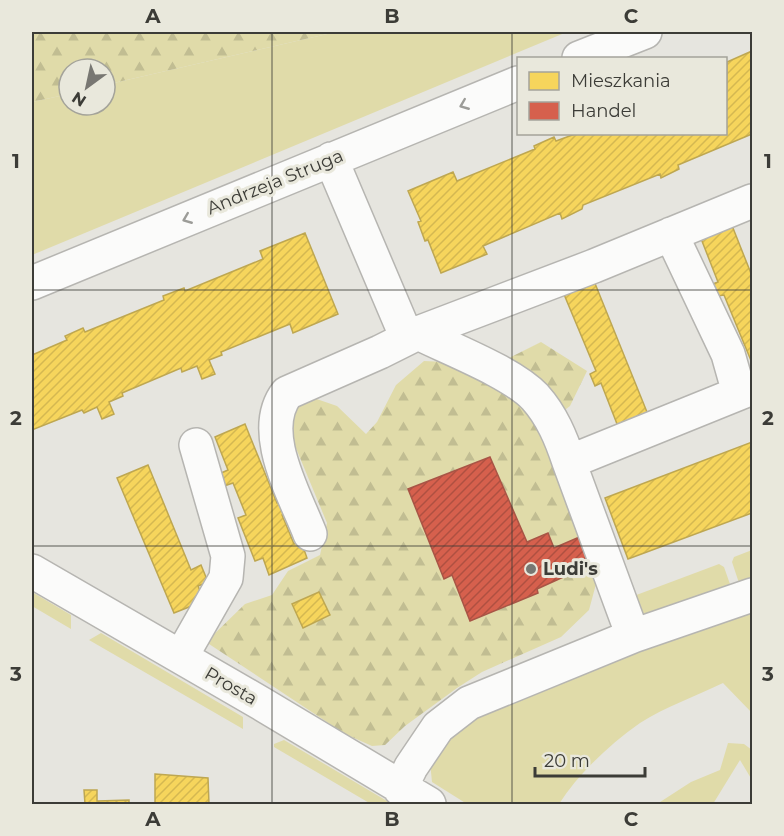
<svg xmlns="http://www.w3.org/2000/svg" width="784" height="836" font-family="Montserrat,sans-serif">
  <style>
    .green { fill: #e0dba9 }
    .forest { fill: url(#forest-firs) }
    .homes { fill: url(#homes-hatch); stroke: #bea751; stroke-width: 1.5 }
    .shops { fill: url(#shops-hatch); stroke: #a85546; stroke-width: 1.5 }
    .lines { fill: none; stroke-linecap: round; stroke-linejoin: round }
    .minor-casing { stroke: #b6b5b1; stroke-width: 36 }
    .minor { stroke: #fbfbfa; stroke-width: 33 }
    .oneway { stroke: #9c9c98 }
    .grid { fill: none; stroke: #3c3c37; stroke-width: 1.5; stroke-opacity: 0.55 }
    .poi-dot { fill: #787772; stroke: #e9e8dc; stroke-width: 2 }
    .labels { text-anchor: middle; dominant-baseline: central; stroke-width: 6; stroke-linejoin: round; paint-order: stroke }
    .street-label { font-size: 18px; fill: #3c3c37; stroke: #e9e8dc }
    .poi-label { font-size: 18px; font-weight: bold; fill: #3c3c37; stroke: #e9e8dc; text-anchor: start }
    .neatline { fill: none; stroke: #3c3c37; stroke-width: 2 }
    .grid-label { font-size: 20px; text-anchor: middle; font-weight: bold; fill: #3c3c37 }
  </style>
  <defs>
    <pattern id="forest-firs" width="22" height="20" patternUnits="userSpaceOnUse" patternTransform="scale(1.5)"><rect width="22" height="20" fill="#e0dba9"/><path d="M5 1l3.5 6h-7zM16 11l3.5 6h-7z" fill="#c1bd92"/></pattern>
    <pattern id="homes-hatch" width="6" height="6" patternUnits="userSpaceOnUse" patternTransform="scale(1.5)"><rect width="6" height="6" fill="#f6d55c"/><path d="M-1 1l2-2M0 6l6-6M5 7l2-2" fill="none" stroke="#d4b851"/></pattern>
    <pattern id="shops-hatch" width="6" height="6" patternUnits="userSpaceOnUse" patternTransform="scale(1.5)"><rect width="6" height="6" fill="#d6604d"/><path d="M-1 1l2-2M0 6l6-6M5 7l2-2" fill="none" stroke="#af5041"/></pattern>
  </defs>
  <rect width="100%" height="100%" fill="#e6e5df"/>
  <path class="green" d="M336,32H567L32,255V102L69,94V105H105V85Z
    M752,550V578L739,583L732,562L734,557Z
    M719,564L724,567L731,587L645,617L639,614L631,597Z
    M32,592L71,615V629L32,606Z
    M752,611V713L723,683C696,696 665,707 640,723C609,745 579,773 559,804H467L432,782L430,762L451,735L495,703Z
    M101,633L243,717V729L89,640Z
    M284,740L392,804H371L274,747V744Z
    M728,743L744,744L752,750V780L740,760L713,804H657L691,782L720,770Z"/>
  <path class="forest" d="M32,32H336L105,85V69H69V94L32,102Z
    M541,342L587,371L570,406L549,422L599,573L589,610L561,637L482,672L457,688L405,726L385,745L372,746L345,734L206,642L245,604L272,595L288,571L320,555L327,523L293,441L287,411L302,394L337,406L366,434L377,422L396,385L424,361L466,363L507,359Z"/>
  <path class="homes" d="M752,51V134L678,165L679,169L661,178L660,174L583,205L582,209L562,219L560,213L483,246L487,254L441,273L428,240L425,241L418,222L421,221L408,191L453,172L457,181L535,149L534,146L554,137L556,141L575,134H726L727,62Z
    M731,223L752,276V363L724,295L718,296L713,284L718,282L700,236Z
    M305,233L338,314L293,333L290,324L221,352L222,355L209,360L215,374L202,379L197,366L182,372L181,368L122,393L123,396L109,402L114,414L102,419L97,407L84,413L82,410L32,430V355L67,340L65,336L83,328L85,332L164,300L163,296L184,288L185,291L263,259L260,251Z
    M594,281L649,417L619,429L601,383L595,386L590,374L596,371L563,292Z
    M245,424L277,503L285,499L290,512L282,515L294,544L301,541L307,558L269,575L263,558L255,561L238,518L246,515L233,483L224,486L219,474L228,470L215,437Z
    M752,442V513L628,559L605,498Z
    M148,465L191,570L201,565L208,582L198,586L204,601L174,613L117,478Z
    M319,592L330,615L303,628L292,604Z
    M155,774L208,778L209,804H155Z
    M84,790H97V801L129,800V804H85Z"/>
  <path class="shops" d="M490,457L527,542L548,533L554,548L584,535L594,563L537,589L538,593L470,621L452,575L444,579L408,489Z"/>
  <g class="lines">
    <g class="minor-casing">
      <path id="minor" d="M579,58L645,32
        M331,159L407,338
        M671,234L728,354L739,393
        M32,283L518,83
        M418,333C450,349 511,372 535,397C552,416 561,438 569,462
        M310,534C295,495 257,431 287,393L380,352L418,333L594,266L752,201
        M32,571L262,704L429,804
        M633,636L569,462L752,388
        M181,657L226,578L228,556L196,445
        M400,789L411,767L438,727L469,703L633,636L752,595"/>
    </g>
    <use href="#minor" class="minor"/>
  </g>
  <defs><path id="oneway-chevron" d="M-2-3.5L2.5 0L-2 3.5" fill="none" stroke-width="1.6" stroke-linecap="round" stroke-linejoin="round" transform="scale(1.5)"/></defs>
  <g class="oneway">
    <use href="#oneway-chevron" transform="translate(464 105) rotate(158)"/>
    <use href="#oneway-chevron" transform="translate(187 219) rotate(158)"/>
  </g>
  <path class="grid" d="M272,32V804M512,32V804M32,290H752M32,546H752"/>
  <circle class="poi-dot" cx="531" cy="569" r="6"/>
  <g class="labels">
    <g class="street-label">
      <text transform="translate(275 182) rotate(-22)">Andrzeja Struga</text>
      <text transform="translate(231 686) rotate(30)">Prosta</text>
    </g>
    <g class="poi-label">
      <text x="543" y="569">Ludi's</text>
    </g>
  </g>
  <rect width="784" height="836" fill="none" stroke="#e9e8dc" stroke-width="66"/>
  <rect x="517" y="57" width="210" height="78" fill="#e9e8dc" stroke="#a4a39a" stroke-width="1.5"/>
  <rect x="529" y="72" width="30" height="18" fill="#f6d55c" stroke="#a4a39a" stroke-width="1.5"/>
  <text x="571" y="87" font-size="18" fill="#3c3c37">Mieszkania</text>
  <rect x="529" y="102" width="30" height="18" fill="#d6604d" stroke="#a4a39a" stroke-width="1.5"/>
  <text x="571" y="117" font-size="18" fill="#3c3c37">Handel</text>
  <g transform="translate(87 87) rotate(213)"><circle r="28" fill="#e9e8dc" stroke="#a4a39a" stroke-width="1.5"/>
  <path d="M0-4.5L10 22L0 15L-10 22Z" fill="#787772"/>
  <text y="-9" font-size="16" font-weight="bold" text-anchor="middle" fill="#3c3c37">N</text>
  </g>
  <path d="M535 767v9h110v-9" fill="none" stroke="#3c3c37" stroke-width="3"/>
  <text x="544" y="767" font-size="18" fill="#3c3c37" stroke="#e9e8dc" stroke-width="4.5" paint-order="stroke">20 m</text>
  <rect x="33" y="33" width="718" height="770" class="neatline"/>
  <g class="grid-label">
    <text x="153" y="23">A</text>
    <text x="392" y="23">B</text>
    <text x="631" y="23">C</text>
    <text x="16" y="168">1</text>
    <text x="768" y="168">1</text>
    <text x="16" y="425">2</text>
    <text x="768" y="425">2</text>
    <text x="16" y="681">3</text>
    <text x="768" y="681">3</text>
    <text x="153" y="826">A</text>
    <text x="392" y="826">B</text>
    <text x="631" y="826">C</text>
  </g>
</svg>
